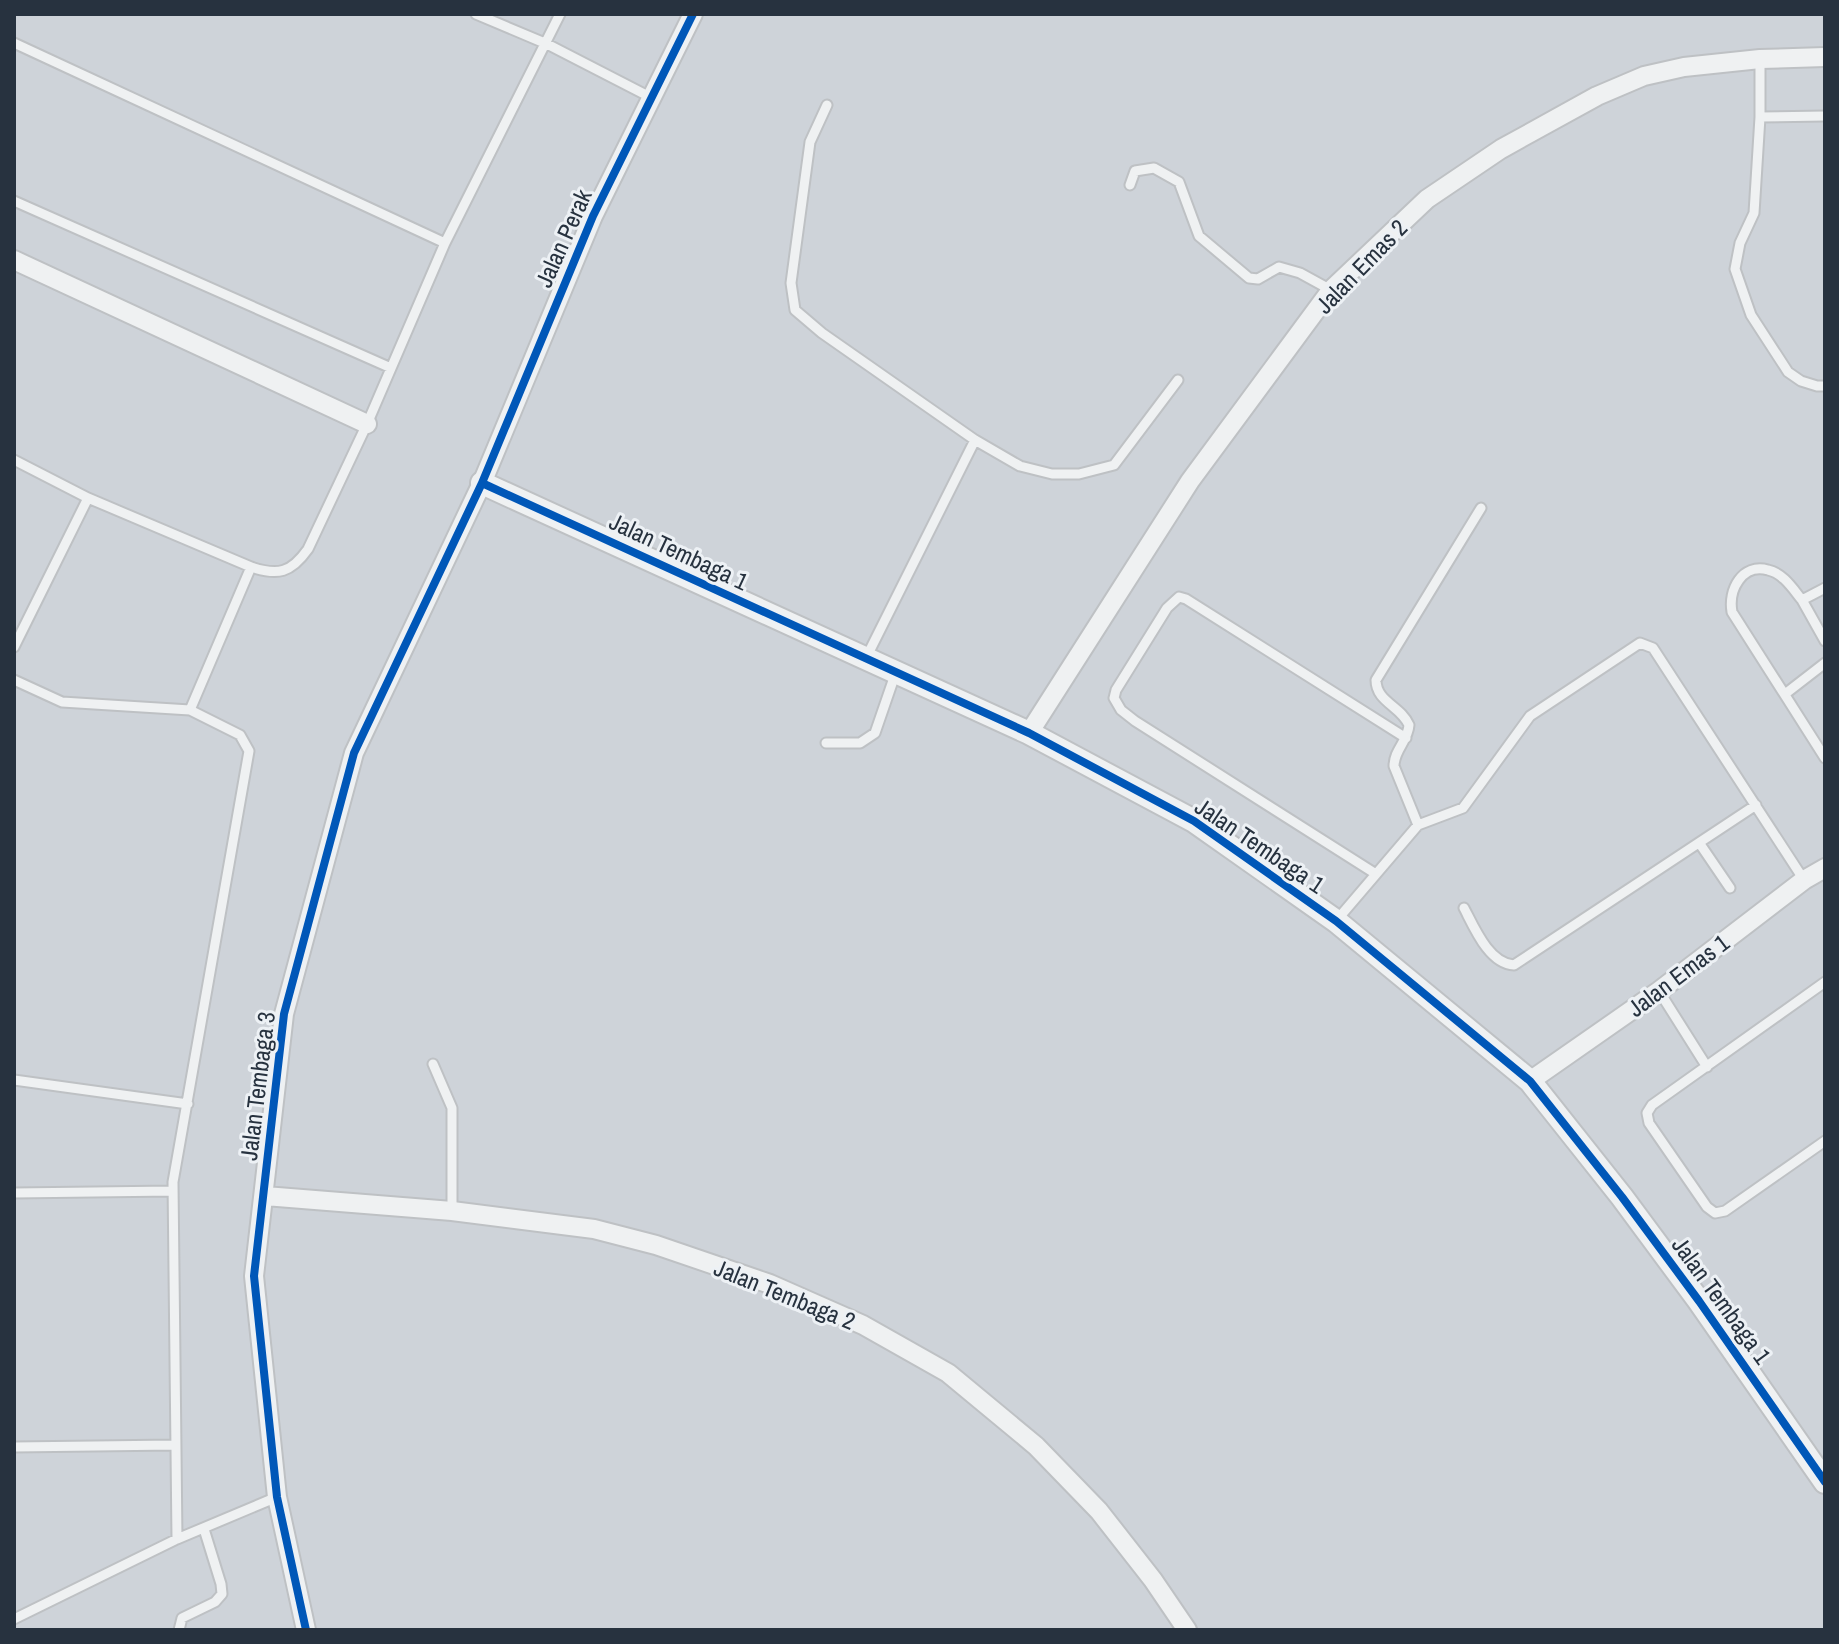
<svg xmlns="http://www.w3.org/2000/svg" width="1839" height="1644" font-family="'Archivo Narrow',sans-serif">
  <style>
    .built { fill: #ced3d9 }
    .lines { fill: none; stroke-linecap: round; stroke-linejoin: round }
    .service-casing { stroke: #bec1c4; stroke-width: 13 }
    .minor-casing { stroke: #bec1c4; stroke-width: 22 }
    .tertiary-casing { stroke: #bec1c4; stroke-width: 26 }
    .service { stroke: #eff1f2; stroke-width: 9 }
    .minor { stroke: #eff1f2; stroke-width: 18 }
    .tertiary { stroke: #eff1f2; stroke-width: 22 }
    .cycleway-casing { stroke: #edf1f5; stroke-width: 13 }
    .cycleway { stroke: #0057b8; stroke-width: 8 }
    .labels { text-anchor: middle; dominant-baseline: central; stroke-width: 6; stroke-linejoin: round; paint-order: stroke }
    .street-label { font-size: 24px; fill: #27323f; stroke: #edf1f5 }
  </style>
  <rect width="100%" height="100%" fill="#e0e3e6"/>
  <path class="built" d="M14,14H1825V1630H14Z"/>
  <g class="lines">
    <g class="service-casing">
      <path id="service" d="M476,14L547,44L652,98
        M14,43L445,243
        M1760,59V117L1754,213L1740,243L1735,269L1751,315L1788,372L1801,381L1817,386H1825
        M827,105L810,142L791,283L795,310L822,333L975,440L1020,466L1052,474H1079L1114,465L1178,380
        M1760,117L1825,116
        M1130,185L1135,171L1154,168L1179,182L1199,236L1249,278L1258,279L1279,267L1300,273L1331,290
        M14,201L391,368
        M14,460L88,498L251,567C278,576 291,573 308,549L367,424L445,243L560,14
        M1825,588L1802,600C1793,589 1783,573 1768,570C1742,563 1728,590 1732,612L1825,758
        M1802,600L1825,641
        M14,647L88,498
        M866,658L975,440
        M14,680L62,702L190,710L240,735L249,751L173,1182L177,1539
        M1785,694L1825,663
        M190,710L251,567
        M826,743H860L875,733L896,672
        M1418,825L1394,766C1394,750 1408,741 1409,725C1401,706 1376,702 1376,680L1481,508
        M1700,844L1730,888
        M1376,874L1135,721L1121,710L1114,698L1116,690L1167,608L1179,597L1186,599L1406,738
        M1464,908C1474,927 1489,964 1514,965L1756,805
        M1336,921L1418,825L1463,808L1530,716L1640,643L1653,648L1804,880
        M1825,982L1652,1105L1647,1113L1649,1123L1707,1207L1715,1213L1725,1211L1825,1141
        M1659,991L1707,1067
        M433,1064L452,1108V1211
        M14,1080L188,1104
        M14,1193L173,1191
        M14,1447L175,1445
        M14,1619L177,1539L277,1497
        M179,1630L182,1618L215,1602L222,1594L221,1584L204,1529"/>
    </g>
    <g class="minor-casing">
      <path id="minor" d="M14,260L367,424
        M1029,733L1190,481L1331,290L1427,199L1501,149L1597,96L1644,76L1684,67L1760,59L1825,57
        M1530,1081L1659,991L1804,880L1825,868
        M265,1196L452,1211L594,1229L656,1245L770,1284L863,1325L948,1373L1036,1446L1099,1511L1153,1580L1187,1630
        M306,1630L277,1497L254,1276L284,1014L354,753L482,483L593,216L693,14"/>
    </g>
    <g class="tertiary-casing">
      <path id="tertiary" d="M482,483L1029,733L1194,821L1336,921L1530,1081L1622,1197L1699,1301L1825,1482"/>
    </g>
    <use href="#service" class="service"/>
    <use href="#minor" class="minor"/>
    <use href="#tertiary" class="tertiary"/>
    <g class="cycleway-casing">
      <path id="cycleway" d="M482,483L1029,733L1194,821L1336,921L1530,1081L1622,1197L1699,1301L1825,1482
        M306,1630L277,1497L254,1276L284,1014L354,753L482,483L593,216L693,14"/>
    </g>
    <use href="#cycleway" class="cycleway"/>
  </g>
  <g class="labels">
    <g class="street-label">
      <text transform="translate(563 238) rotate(-66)">Jalan Perak</text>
      <text transform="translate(1361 266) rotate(-46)">Jalan Emas 2</text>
      <text transform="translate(679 551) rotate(25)">Jalan Tembaga 1</text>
      <text transform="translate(1260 845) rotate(34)">Jalan Tembaga 1</text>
      <text transform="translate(1678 975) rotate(-37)">Jalan Emas 1</text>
      <text transform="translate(257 1086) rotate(-83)">Jalan Tembaga 3</text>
      <text transform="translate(785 1294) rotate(22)">Jalan Tembaga 2</text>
      <text transform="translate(1722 1300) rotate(54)">Jalan Tembaga 1</text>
    </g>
  </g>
  <rect width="1839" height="1644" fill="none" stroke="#27323f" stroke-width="32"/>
</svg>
